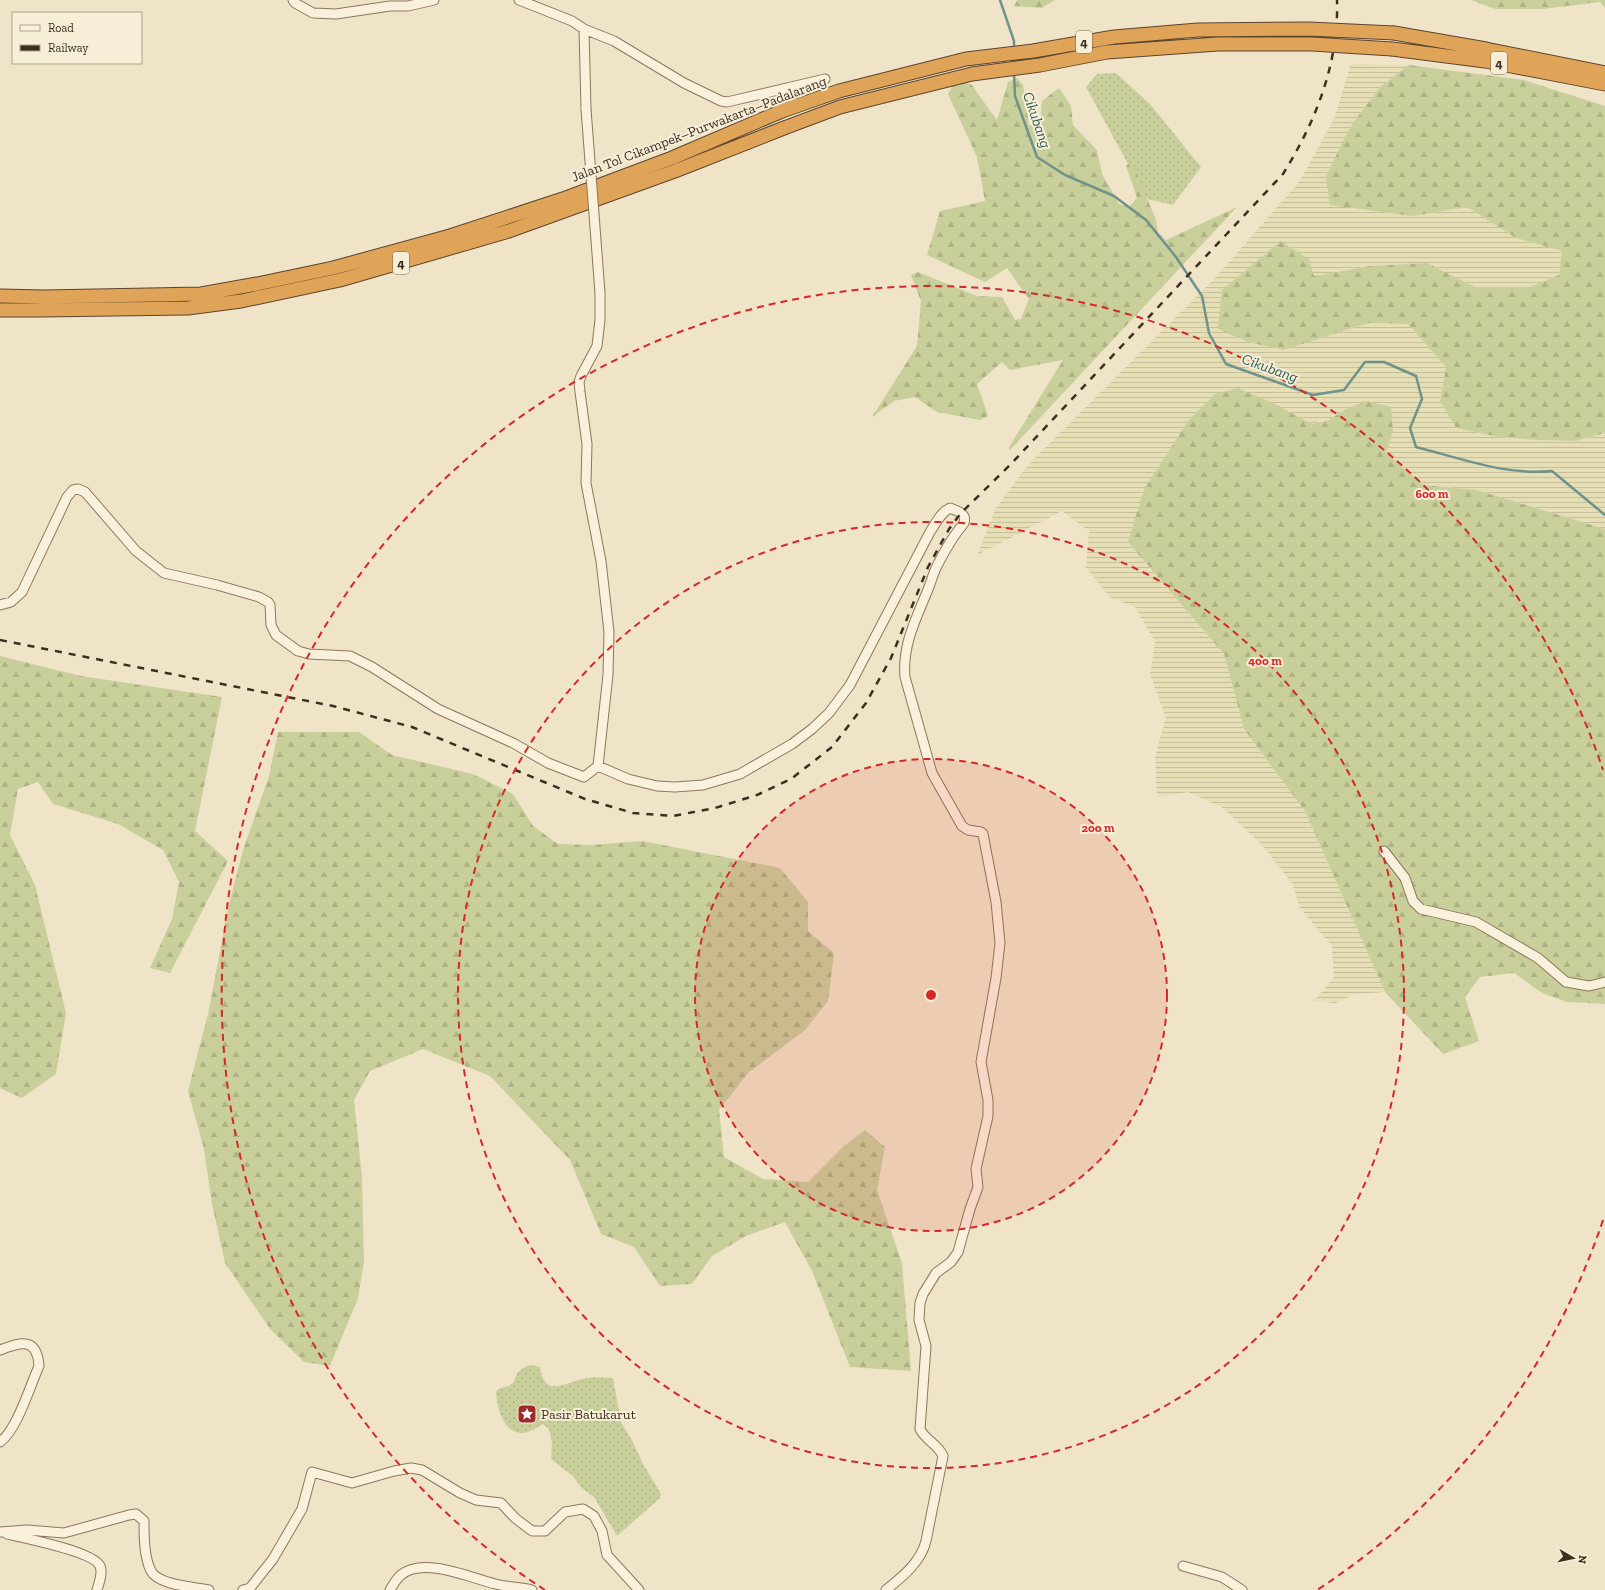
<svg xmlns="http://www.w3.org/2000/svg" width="1605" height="1590" font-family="'Zilla Slab',serif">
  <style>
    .farmland { fill: url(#farmland-rules) }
    .grass { fill: url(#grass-dots) }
    .forest { fill: url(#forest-firs) }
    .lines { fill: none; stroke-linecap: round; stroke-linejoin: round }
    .stream { stroke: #6f938a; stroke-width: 2.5 }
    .minor-casing { stroke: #8d765c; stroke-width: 11 }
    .highway-casing { stroke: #5b4430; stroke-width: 15 }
    .minor { stroke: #faf1dc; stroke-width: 9 }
    .highway { stroke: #e0a458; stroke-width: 13 }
    .rail { stroke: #3d2e20; stroke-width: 2.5; stroke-dasharray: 7 7; stroke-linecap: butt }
    .minor-bridge-casing { stroke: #8d765c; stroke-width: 11; stroke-linecap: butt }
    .highway-bridge-casing { stroke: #5b4430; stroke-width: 15; stroke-linecap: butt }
    .minor-bridge { stroke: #faf1dc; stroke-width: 9 }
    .highway-bridge { stroke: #e0a458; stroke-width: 13 }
    .ring { fill: none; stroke: #d62828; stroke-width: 2; stroke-dasharray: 7 5 }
    .labels { text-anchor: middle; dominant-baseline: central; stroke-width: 4; stroke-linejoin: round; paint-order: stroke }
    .shield { fill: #f7eed8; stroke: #756857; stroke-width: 1 }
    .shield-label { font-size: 13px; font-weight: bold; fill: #3d2e20 }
    .street-label { font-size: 14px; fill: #3d2e20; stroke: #f7eed8 }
    .poi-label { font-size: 14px; fill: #3d2e20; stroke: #f7eed8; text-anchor: start }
    .water-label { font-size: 15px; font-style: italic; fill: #2f5d5a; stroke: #f7eed8 }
    .centre { fill: #d62828; stroke: #f7eed8; stroke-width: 2 }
    .ring-label { font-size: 12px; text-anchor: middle; font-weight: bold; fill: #d62828; stroke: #f7eed8; stroke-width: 4; stroke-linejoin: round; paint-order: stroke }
  </style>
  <defs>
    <pattern id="farmland-rules" width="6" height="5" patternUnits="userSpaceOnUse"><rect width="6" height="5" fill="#e6deb5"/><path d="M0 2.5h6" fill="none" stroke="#c6bf9b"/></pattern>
    <pattern id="grass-dots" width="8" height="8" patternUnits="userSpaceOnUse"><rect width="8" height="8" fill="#c9cf9b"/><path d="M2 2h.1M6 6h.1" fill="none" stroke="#aeb285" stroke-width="1.8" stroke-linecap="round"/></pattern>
    <pattern id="forest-firs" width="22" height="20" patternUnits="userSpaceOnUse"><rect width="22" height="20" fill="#c9cf9b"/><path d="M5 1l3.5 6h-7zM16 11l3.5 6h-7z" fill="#aeb285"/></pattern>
  </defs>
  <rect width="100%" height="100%" fill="#f0e4c8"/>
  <path class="farmland" d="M1351,64L1409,65L1380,87L1413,216L1467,207L1516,238L1562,251L1559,275L1530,287H1475L1427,263L1370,266L1314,276L1281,241L1336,333L1369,323L1408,324L1446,367L1440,401L1456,428L1499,437L1539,440L1576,441L1605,433V529L1477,490L1423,485L1386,453L1393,431L1348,408L1327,421L1312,424L1273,403L1128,542L1224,654L1244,729L1305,811L1385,992L1356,994L1336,1003L1314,1001L1334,977L1332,946L1300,908L1292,883L1262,845L1223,808L1188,792L1157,797L1155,756L1166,718L1150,674L1155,642L1135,607L1111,598L1086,568L1089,531L1062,511L977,555L996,508L1028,465L1217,276L1300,181L1334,119Z"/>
  <path class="grass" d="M1116,73L1150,104L1201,167L1173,205L1147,199L1086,87L1097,74Z
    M530,1365L540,1367C545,1402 569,1379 588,1378C596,1377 605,1378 613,1378L621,1422L633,1442L642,1462L661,1494L660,1498L617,1536L594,1497L582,1488L573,1476L551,1459L552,1443L549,1429L543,1424C537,1428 529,1433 522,1433C502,1433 497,1406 496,1391C502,1386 505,1388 510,1385C515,1382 514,1379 517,1374C519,1370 525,1367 530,1365Z"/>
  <path class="forest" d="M1017,0H1055L1042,8L1014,6Z
    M1471,0H1605V8L1600,2L1543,9H1495Z
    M1409,65L1524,80L1605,106V433L1576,441L1539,440L1499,437L1456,428L1440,401L1446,367L1408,324L1369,323L1283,350L1248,342L1218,329L1222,290L1281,241L1309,259L1314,276L1370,266L1427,263L1475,287H1530L1559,275L1562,251L1516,238L1467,207L1413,216L1330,205L1326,176L1351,126L1380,87Z
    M1017,78L1023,85L1029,125H1040L1042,101L1059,88L1071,106L1073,125L1097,150L1102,174L1119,204L1129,207L1137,198L1126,166L1130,162L1133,164L1156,220L1158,233L1166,240L1237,207L1010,450H1009V447L1063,360L1010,370L1002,362L977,384L988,416L980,420L937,412L915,397L894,401L872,417L917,346L921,301L911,275L918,272L977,296L1002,297L1015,320L1021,319L1029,299L1007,268L985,282L927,255L940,211L985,201L977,157L948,94L955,81L971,84L997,120L1008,82Z
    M1238,388L1273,403L1312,424L1327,421L1348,408L1366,401L1391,407L1393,431L1386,453L1423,485L1477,490L1605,529V1004L1567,1002L1542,993L1514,973L1480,977L1465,997L1479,1041L1443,1054L1385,992L1305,811L1244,729L1224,654L1128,542L1144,490L1188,421L1215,394Z
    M0,656L81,676L222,697L195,831L228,861L170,973L150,968L172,919L179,882L163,850L118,824L53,804L38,782L18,789L10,835L35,885L66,1013L56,1074L22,1098L0,1088Z
    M278,732H359L392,755L473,774L513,794L533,826L558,844L592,845L642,841L780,868L808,902V931L834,953L828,1001L805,1030L748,1073L719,1110L724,1157L763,1179L808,1182L844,1146L865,1130L885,1147L877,1190L902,1263L911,1371L850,1367L812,1271L785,1222L746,1236L712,1256L692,1284L660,1286L634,1247L601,1234L570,1160L490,1076L423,1049L370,1071L354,1100L362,1177L364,1262L358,1298L330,1366L304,1362L270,1329L225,1263L212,1204L204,1149L188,1091L208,1014L229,904L243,850L269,776Z"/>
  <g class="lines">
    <path class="stream" d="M1000,0L1014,41V48
      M1014,73L1015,96L1037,157L1065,175L1114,196L1146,220L1176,257L1202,296L1209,333L1226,364L1313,395L1344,390L1365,362H1384L1416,376L1422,399L1410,428L1416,447C1460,458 1506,476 1552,471L1605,515"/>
    <g class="minor-casing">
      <path id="minor" d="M293,0L295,3L313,13L336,14L390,6H408L434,0
        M519,0L572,21L584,29L614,41L684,83L721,101L727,102L825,79
        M584,29L586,109
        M0,605L11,602L22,592L67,497L73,490L78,489L85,492L136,551L164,573L217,585L259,597L268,602L270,605L271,625L276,635L298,651L309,654L350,656L372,667L438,709L513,743L548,763L584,777L598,766L608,675L609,632L601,561L586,483L587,444L580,392L579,382L581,376L597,346L600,320V293
        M598,766L628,779L657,786L675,787L703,785L740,774L792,744L812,729L829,713L850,685L930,532C936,523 941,512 950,508C957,511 967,513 964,523C954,535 945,550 938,564C934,571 932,579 929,587C917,617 902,644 905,677L932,773L962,826L968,830L981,832L983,834L996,902L1000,943L996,978L981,1062L988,1100V1116L976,1169L978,1187L970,1209L958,1252L951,1262L936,1273L923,1294L920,1303L919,1320L926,1346L920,1429C925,1440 938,1444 943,1456L926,1541C921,1562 902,1577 886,1590
        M1384,851L1405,878L1413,901L1421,909L1476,922L1538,958L1566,982L1589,986L1605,982
        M0,1350C21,1342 37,1337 39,1366C30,1386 17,1430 0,1442
        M0,1532L27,1530L64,1533L129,1515L136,1514L144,1521C144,1536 144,1557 151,1571C158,1585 194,1587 209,1590
        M7,1534C25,1538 94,1552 100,1566C103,1573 99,1583 97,1590
        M1183,1566L1222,1577L1242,1590
        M243,1590L250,1588L273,1559L302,1509L312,1472L352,1483L394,1471L411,1468L422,1470L460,1493L476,1500L501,1503L515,1518L532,1531H545L565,1512L583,1509L594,1516L602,1531L607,1555L639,1590
        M390,1590C393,1585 396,1579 401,1575C423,1556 471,1578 495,1584C507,1587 520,1587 532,1590"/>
    </g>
    <g class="highway-casing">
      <path id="highway" d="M1394,33L1486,49L1605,73
        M1392,49L1485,61L1605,84
        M0,296L44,297L201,294L257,284L333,268L450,236L563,199L672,158L782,111
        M0,310H42L188,308L241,301L340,280L509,231L675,171L784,128"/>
    </g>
    <use href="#minor" class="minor"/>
    <use href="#highway" class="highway"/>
    <path class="rail" d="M0,640L333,706L412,727L585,799L633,813L673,816L715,808L757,795L791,779L832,747L866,703L891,658L928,567L949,529L961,513L1011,464L1283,174C1316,121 1339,63 1337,0"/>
    <g class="minor-bridge-casing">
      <path id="minor-bridge" d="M586,109L600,293"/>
    </g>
    <g class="highway-bridge-casing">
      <path id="highway-bridge" d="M782,111L839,91L966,59L1033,51L1114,37L1198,30L1309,29L1394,33
        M784,128L840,107L972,74L1040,65L1107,52L1218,44H1312L1392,49"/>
    </g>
    <use href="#minor-bridge" class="minor-bridge"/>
    <use href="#highway-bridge" class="highway-bridge"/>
  </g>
  <circle cx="931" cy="995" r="236" fill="#d62828" fill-opacity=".12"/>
  <g class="ring">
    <circle cx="931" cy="995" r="236"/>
    <circle cx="931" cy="995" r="473"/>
    <path d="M1603 1220A709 709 0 0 1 1317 1590M545 1590A709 709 0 1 1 1603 770"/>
  </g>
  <defs>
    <g id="sight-square" transform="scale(1)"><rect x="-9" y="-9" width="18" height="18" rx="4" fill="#9e2a2b" stroke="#f7eed8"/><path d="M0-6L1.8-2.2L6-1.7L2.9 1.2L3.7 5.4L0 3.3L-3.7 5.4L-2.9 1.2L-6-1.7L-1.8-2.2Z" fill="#fff"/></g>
  </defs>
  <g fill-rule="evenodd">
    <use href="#sight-square" x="527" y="1414"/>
  </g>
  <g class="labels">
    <g class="shield">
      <rect x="1076" y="31" width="16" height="22" rx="3"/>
      <rect x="1491" y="52" width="16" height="22" rx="3"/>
      <rect x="393" y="252" width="16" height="22" rx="3"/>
    </g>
    <g class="shield-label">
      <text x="1084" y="42">4</text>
      <text x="1499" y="63">4</text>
      <text x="401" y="263">4</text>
    </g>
    <g class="street-label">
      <text transform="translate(699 129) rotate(-21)">Jalan Tol Cikampek–Purwakarta–Padalarang</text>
    </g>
    <g class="poi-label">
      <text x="541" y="1414">Pasir Batukarut</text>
    </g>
    <g class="water-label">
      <text transform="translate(1037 120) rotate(71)">Cikubang</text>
      <text transform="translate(1270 368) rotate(20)">Cikubang</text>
    </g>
  </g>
  <circle cx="931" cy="995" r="6" class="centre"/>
  <g class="ring-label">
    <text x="1432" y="498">600 m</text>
    <text x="1265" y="665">400 m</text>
    <text x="1098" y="832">200 m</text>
  </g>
  <rect x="12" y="12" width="130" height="52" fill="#f7eed8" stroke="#ada18e"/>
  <rect x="20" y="25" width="20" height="6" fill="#faf1dc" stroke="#ada18e"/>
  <text x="48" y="32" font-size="12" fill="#3d2e20">Road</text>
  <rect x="20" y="45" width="20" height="6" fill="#3d2e20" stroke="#ada18e"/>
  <text x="48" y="52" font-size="12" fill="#3d2e20">Railway</text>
  <g transform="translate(1573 1558) rotate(99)" stroke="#f7eed8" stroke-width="3" paint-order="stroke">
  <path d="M0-3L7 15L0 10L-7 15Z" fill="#3d2e20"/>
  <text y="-6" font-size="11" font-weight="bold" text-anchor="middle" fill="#3d2e20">N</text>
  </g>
</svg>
